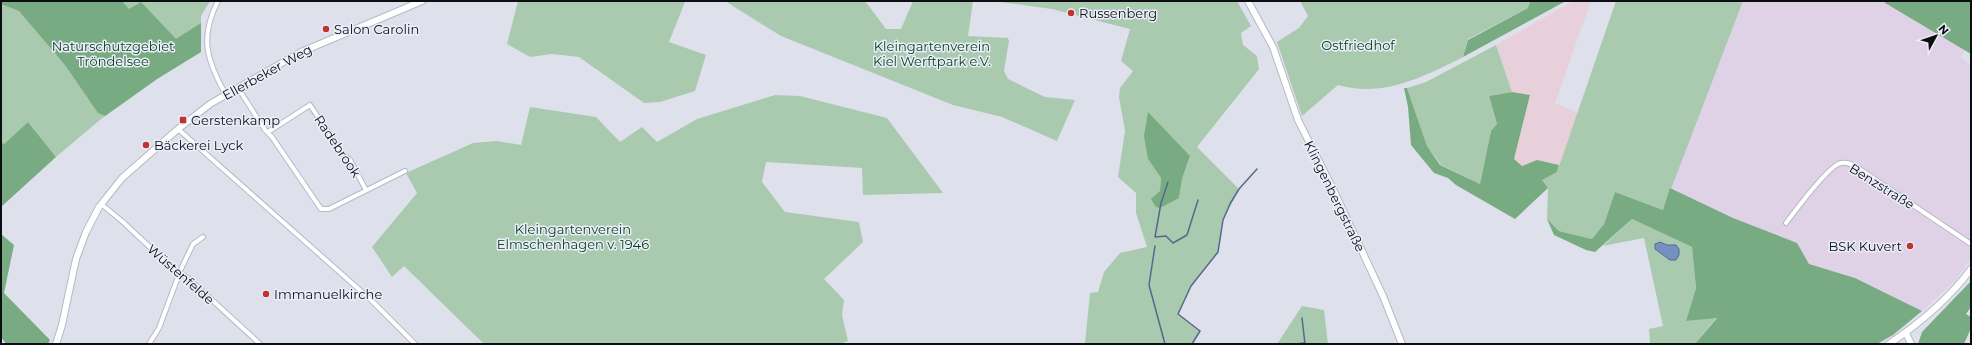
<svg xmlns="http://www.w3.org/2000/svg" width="1972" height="345" font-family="Montserrat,sans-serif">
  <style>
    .commercial { fill: #e8d0db }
    .industrial { fill: #dfd2e6 }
    .green { fill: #a9caae; fill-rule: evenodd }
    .forest { fill: #79ab82 }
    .water { fill: #7590c1; stroke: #56698c }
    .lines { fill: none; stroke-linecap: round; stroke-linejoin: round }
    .stream { stroke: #56698c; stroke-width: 1.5 }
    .street-casing { stroke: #b6b9c4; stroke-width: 6 }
    .secondary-casing { stroke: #b6b9c4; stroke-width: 8 }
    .street { stroke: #fff; stroke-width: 4 }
    .secondary { stroke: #fff; stroke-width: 6 }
    .poi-dot { fill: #c1332f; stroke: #ebeefa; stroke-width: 1.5 }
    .labels { text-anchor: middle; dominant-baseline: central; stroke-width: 3; stroke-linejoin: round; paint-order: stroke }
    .poi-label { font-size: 13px; fill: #0d0e11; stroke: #ebeefa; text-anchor: start }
    .park-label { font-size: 13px; fill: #07431d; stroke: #ebeefa }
    .street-label { font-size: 13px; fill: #0d0e11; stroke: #ebeefa }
  </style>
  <rect width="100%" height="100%" fill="#dee1ec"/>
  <path class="commercial" d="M1573,1H1591L1555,103L1578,113L1559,165L1537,160L1522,166L1514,159L1530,95L1512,92L1496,45Z"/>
  <path class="industrial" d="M1743,1H1885V3L1965,50L1961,58L1971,65V259L1955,281L1922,311L1855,278L1809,264L1797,243L1733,218L1670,188Z"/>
  <path class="green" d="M1,1H210L201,16V52L157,79L101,119L56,157L28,122L4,144L1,142Z
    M518,1L685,2L669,42L706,55L695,91L660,102L644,103L579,57L552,54L530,57L507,44Z
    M725,1H865L886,29H901L913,1H973L968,36L1008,38L1009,41L1004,71L1008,79L1045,97L1075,100L1057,141L1002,117L953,105L781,36Z
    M993,1H1237L1251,26L1241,33L1243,45L1257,56L1259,69L1197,147L1239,189L1223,220L1218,252L1191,286L1178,314L1200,331L1192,344L1085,343L1090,293L1098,292L1104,272L1120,253L1147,247L1136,213V193L1118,177L1125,131L1119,97L1120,88L1133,71L1121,61L1130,29L1052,9ZM1190,156L1182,179L1179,198L1160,191L1161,178L1148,159Z
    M1300,1H1530L1528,8L1468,39L1463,57C1423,77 1383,98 1338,85L1302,116L1277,42L1299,28L1308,16Z
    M1616,1H1743L1663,210L1615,192L1604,224L1592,239L1559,231L1547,219L1548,188L1541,180L1557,172Z
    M1496,45L1512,92L1489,96L1497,124L1491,131L1480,184L1441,165L1427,146L1407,88L1426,82Z
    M775,95L800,96L887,118L943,193L863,195L862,168L766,162L762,182L785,212L859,222L863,242L824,279L844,300L842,315L848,341L839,344H484L404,266L392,277L372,247L417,193L406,173L473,143L497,141L521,145L530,107L596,117L620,142L642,127L657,142L697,119Z
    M1632,219L1692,247L1696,288L1686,321L1717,317L1695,344H1650L1649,329L1663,326L1644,238L1603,246ZM1660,242L1667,245H1676L1670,260L1665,256Z
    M1302,306L1324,310L1328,344H1277Z"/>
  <path class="forest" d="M1,1H122L129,9L141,2L176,39L201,23V52L157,79L105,116L98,113L65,65L19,11L1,4Z
    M1530,1H1566L1463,57L1468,40L1528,8Z
    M1885,1H1971V54L1885,3Z
    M1404,88H1407L1427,146L1440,165L1480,184L1491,131L1497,124L1489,96L1512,92L1530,95L1514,159L1522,166L1537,160L1559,165L1557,172L1542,180L1548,188L1515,219L1456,185L1448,178L1434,173L1411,145L1408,107Z
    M1148,112L1190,156L1182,179L1179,198L1160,208L1156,207L1151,199L1160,191L1161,178L1148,159L1144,136Z
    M28,122L56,157L1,207V142L4,144Z
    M1670,188L1733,218L1797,243L1809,264L1855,278L1922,311L1893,335L1877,344H1695L1717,318L1686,321L1696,288L1692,247L1632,219L1595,252L1586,250L1554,235L1547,219L1559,231L1592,239L1604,224L1615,192L1663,210Z
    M1,234L14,245L4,293L50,340L48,344H6L1,337Z
    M1971,281V307L1966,314L1971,317V328L1964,344H1918L1922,332Z"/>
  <path class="water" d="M1660,242L1667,245H1676L1679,249V255L1676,260H1670L1655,249V244Z"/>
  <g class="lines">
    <path class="stream" d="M1168,182L1161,203L1155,237L1166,236L1173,243L1187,235L1198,200
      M1155,246L1149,285L1165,344
      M1302,318L1305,344
      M1192,344L1200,331L1178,314L1191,286L1218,252L1223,220L1230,204L1239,189L1257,169
      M1296,344L1304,343"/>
    <g class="street-casing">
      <path id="street" d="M218,1C199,38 207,61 226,95
        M238,88L265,130L272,137L321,209H329L405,171
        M178,129L371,300L415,344
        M268,132L310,105L342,153L350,160L366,190
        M101,204L123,222L171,267L188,278L260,344
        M1786,223C1795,211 1829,165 1841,163C1848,162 1853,165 1858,168L1971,244
        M149,344L159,328L181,269L193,244L203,237"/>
    </g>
    <g class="secondary-casing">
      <path id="secondary" d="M1248,1L1273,47L1298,120L1332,187L1383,296L1402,344
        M1906,333L1911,344
        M56,344L62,325L76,259L86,232L99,207L122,178L178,129L210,104L301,52L422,1
        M1889,344C1920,323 1949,299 1971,269"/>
    </g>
    <use href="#street" class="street"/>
    <use href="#secondary" class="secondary"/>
  </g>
  <g class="poi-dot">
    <circle cx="1071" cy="13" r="4"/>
    <circle cx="326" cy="29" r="4"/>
    <rect x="179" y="116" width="8" height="8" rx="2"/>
    <circle cx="146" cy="145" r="4"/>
    <circle cx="1910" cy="246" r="4"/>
    <circle cx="266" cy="294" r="4"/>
  </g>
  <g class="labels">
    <g class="poi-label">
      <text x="1079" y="13">Russenberg</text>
      <text x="334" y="29">Salon Carolin</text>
      <text x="191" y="120">Gerstenkamp</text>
      <text x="154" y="145">Bäckerei Lyck</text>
      <text x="1902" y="246" text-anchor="end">BSK Kuvert</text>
      <text x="274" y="294">Immanuelkirche</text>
    </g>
    <g class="park-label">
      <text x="1358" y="45">Ostfriedhof</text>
      <text x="113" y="46">Naturschutzgebiet<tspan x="113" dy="15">Tröndelsee</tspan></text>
      <text x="932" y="46">Kleingartenverein<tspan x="932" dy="15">Kiel Werftpark e.V.</tspan></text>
      <text x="573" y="229">Kleingartenverein<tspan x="573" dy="15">Elmschenhagen v. 1946</tspan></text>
    </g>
    <g class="street-label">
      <text transform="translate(267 72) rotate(-29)">Ellerbeker Weg</text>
      <text transform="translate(338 146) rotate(56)">Radebrook</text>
      <text transform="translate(1882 186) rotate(32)">Benzstraße</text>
      <text transform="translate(1335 196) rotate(64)">Klingenbergstraße</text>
      <text transform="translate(181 274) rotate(41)">Wüstenfelde</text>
    </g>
  </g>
  <rect width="1972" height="345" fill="none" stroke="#0d0e11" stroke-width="4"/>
  <g transform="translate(1936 36) rotate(50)" stroke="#ebeefa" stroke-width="3" paint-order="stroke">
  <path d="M0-3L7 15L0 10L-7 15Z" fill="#0d0e11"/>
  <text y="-6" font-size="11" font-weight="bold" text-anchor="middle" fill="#0d0e11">N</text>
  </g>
</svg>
